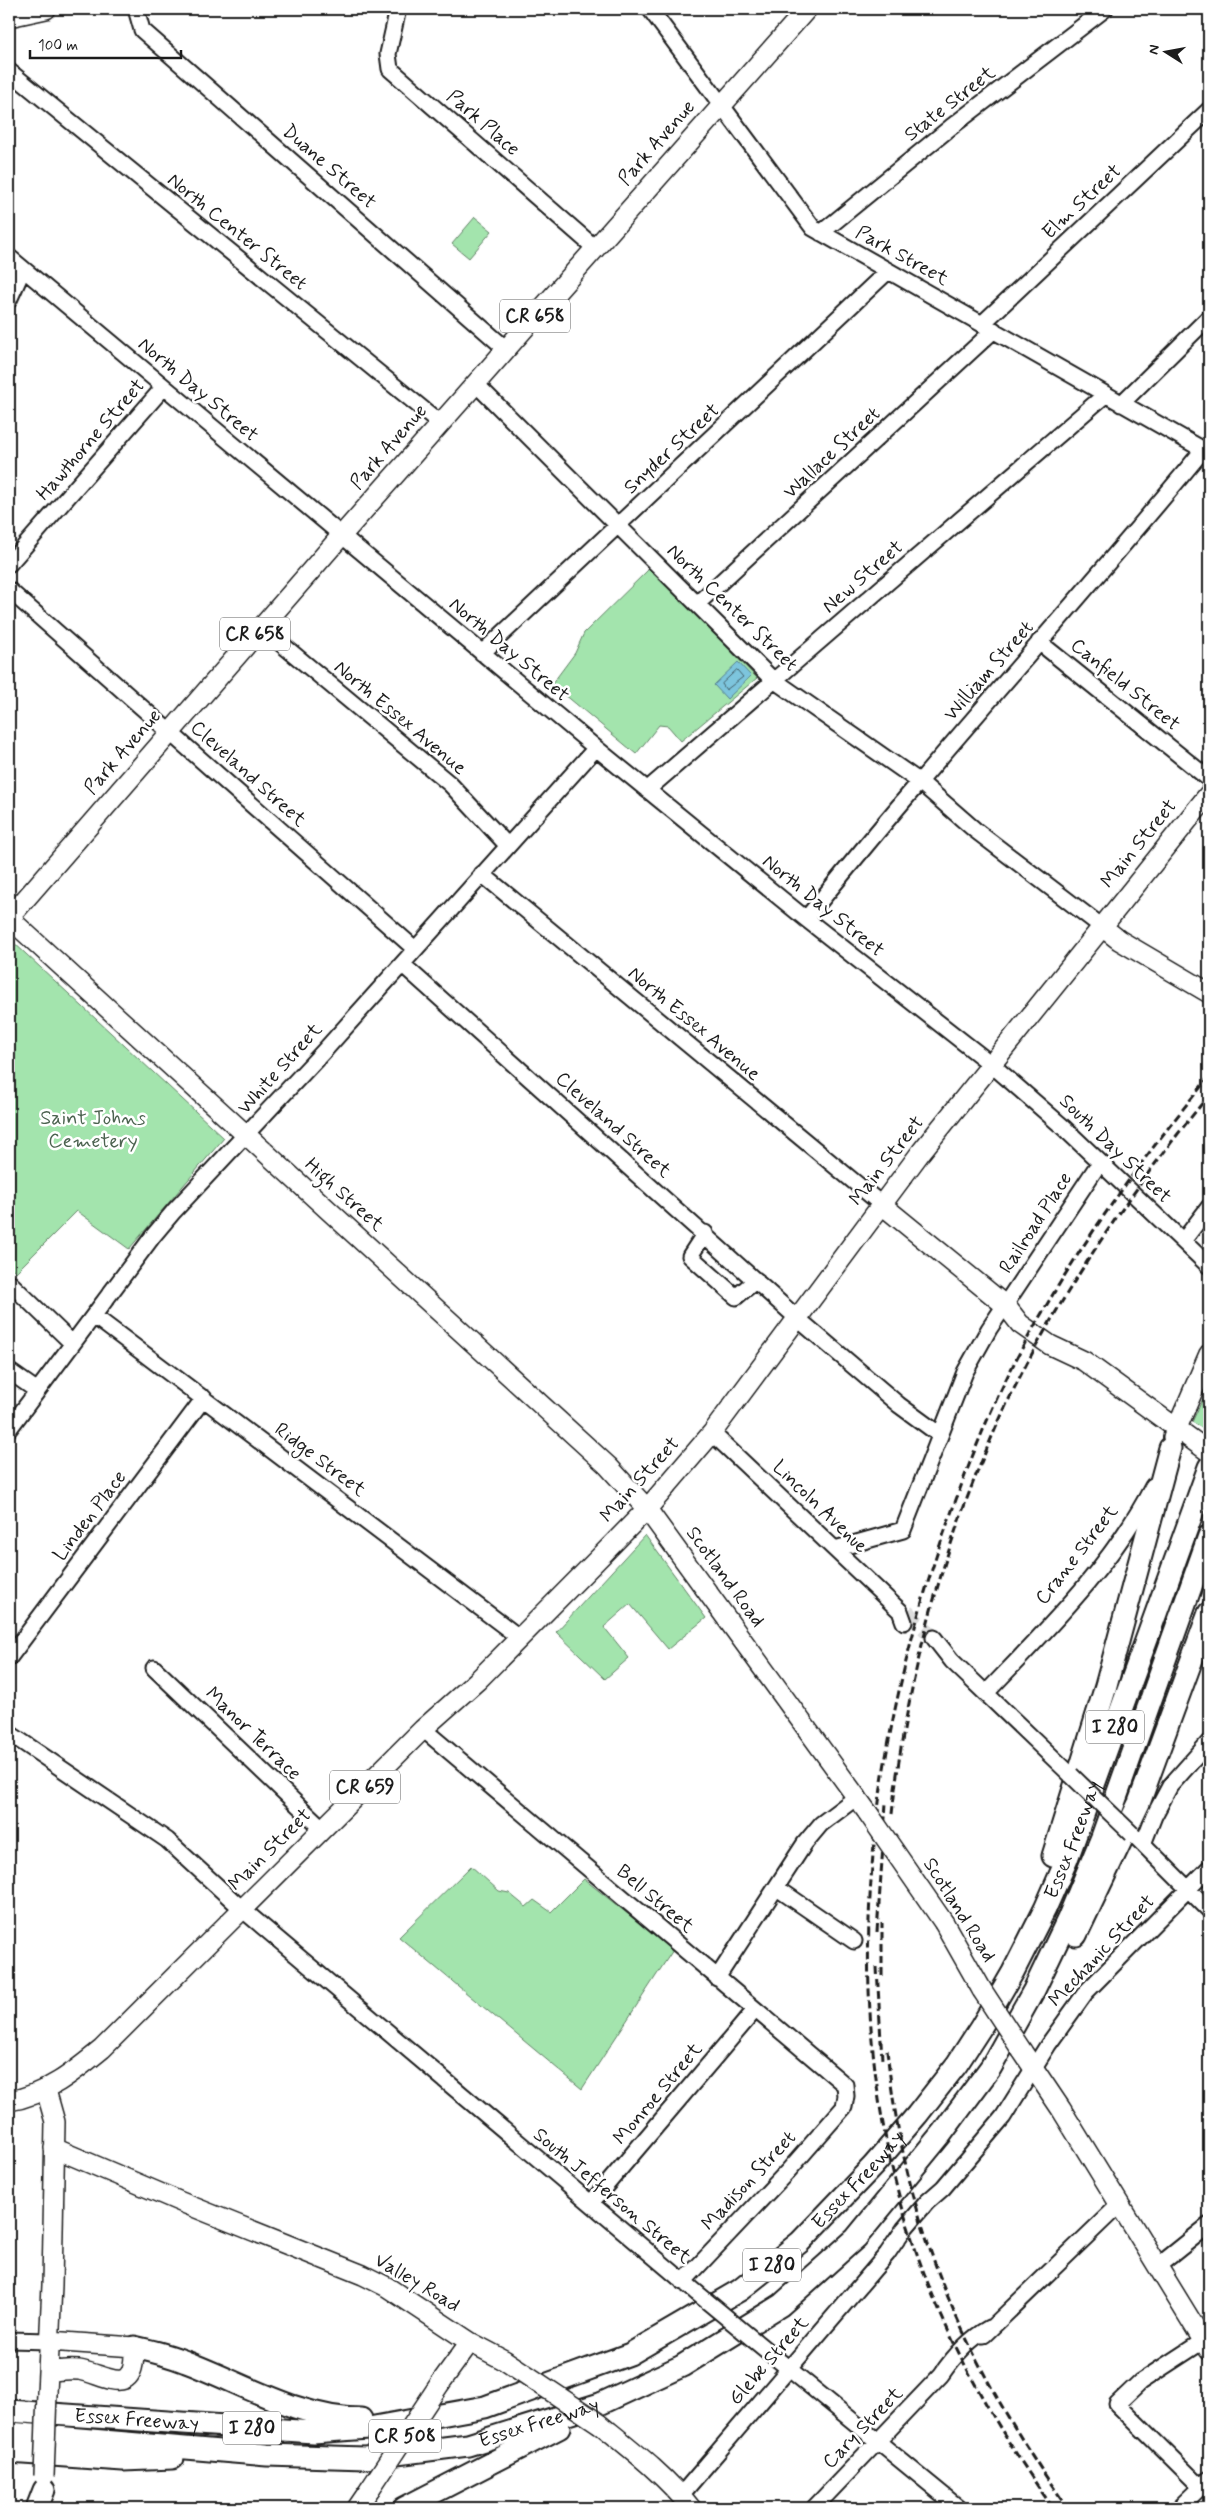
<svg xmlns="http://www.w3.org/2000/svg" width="1218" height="2517" font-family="Mynerve,sans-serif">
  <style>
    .green { fill: #a3e4ad; stroke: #608064 }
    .water { fill: #7dc5dd; stroke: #568190 }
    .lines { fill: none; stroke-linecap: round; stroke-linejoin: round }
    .shore { stroke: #436069; stroke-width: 1 }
    .minor-tunnel { stroke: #ddd; stroke-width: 15; stroke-dasharray: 15 8; stroke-linecap: butt }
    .minor-casing { stroke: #1c1c1c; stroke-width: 19 }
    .major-casing { stroke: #1c1c1c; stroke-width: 22 }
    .highway-casing { stroke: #1c1c1c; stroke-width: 25 }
    .minor { stroke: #fff; stroke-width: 15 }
    .major { stroke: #fff; stroke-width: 19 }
    .highway { stroke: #fff; stroke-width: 21 }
    .rail { stroke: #1c1c1c; stroke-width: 3; stroke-dasharray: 8 4; stroke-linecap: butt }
    .minor-bridge-casing { stroke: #1c1c1c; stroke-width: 19; stroke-linecap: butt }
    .major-bridge-casing { stroke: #1c1c1c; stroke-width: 22; stroke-linecap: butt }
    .minor-bridge { stroke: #fff; stroke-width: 15 }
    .major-bridge { stroke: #fff; stroke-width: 19 }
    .labels { text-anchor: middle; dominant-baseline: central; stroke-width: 5; stroke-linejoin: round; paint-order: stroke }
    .shield { fill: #fff; stroke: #606060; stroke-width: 1 }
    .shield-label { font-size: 19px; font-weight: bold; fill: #1c1c1c }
    .street-label { font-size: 20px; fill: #1c1c1c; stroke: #fff }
    .park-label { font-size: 20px; fill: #4b624f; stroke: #fff }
  </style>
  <rect width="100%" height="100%" fill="#fff"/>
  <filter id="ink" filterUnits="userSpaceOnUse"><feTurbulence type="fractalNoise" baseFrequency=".02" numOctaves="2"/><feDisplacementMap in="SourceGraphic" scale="10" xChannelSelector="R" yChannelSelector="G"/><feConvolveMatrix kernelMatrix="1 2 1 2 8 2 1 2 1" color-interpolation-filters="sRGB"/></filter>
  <g filter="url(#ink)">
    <path class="green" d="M475,217L492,231L469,258L452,244Z
      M650,568L757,678L681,741L668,726L659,725L636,754L552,684L575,653L584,633Z
      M12,941L224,1138L129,1249L77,1211L16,1272L9,1265V945Z
      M1209,1386V1421L1205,1430L1192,1422Z
      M645,1535L706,1618L668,1649L630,1604L604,1627L629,1658L605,1679L556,1632Z
      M471,1866L499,1891L509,1893L526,1907L534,1900L551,1912L584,1879L673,1950L582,2089L399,1937Z"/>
    <path class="water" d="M738,662L751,676L727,699L714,685Z"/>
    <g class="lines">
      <path class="shore" d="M737,670L743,677L726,690L722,684Z"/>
      <path class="minor-tunnel" d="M907,1612L934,1638"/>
      <g class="minor-casing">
        <path id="minor" d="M136,9L142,30L506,349
          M398,9L388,54L390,69L595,248
          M650,9L813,228L1209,453
          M9,71L440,423
          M821,233L951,127L1105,9
          M9,257L596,748L806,919L991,1064L1063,1127L1209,1266
          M9,300L23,269
          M983,323L1209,110
          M475,383L771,678L920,782L975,830L1101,926
          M1121,404L1209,317
          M9,564L163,388
          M9,590L415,949
          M697,604L994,330
          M261,627L450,784L508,846
          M1039,642L1209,779
          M482,653L888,271
          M647,790L1105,395
          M482,874L881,1204
          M806,919C934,759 1073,608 1203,450
          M402,964L797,1318L899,1405L940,1435
          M705,1233L690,1256L736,1297L756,1280
          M1183,1241L1209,1207
          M9,1282L72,1343
          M94,1316L520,1638
          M9,1371L36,1390
          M9,1429L153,1236L174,1211L324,1051L596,748
          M712,1433L900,1611L904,1622
          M835,1549L903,1530L965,1372L989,1329L1100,1162
          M934,1638L952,1661L1071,1775
          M9,1658L204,1398
          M154,1668L323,1829
          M986,1693C1047,1629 1112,1566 1153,1486
          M423,1729L845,2085L846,2096L844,2107L788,2171L683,2282
          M9,1733L167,1840L242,1909L697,2293
          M1137,1838L1209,1910
          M1143,1844L1154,1816L1170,1786L1209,1742
          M777,1888L854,1941
          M717,1978L805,1843L821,1824L858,1796
          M591,2203L755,2010
          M1158,2266L1209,2225
          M984,2335L1120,2204
          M9,2340L49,2341
          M755,2341L959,2508
          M1201,2487L1117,2404L1140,2382L1203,2341
          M681,2495L887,2254L904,2229L927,2202L943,2188L1003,2117L1048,2045L1086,1992L1209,1868
          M814,2508L941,2375C954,2356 969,2339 989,2328
          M1179,2508L1209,2479"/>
      </g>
      <g class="major-casing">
        <path id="major" d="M9,17L46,9
          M9,918L608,1466L647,1509L868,1813
          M9,918L341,536L807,9
          M1101,926L1119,940L1209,993
          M881,1204L1006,1306L1020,1324L1050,1345L1084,1361L1209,1452
          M1173,1437L1209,1354
          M944,1923L982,1990
          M1022,2051L1061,2109L1209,2350
          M46,2090L55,2122L52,2285L47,2393
          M9,2101C46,2095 74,2072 102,2049L423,1729L477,1681L593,1564L647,1509L712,1433L921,1152L1209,794
          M54,2148L181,2202L363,2275L387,2287L470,2342L504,2360
          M48,2372C58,2370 68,2369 79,2370C105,2374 136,2401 134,2347L49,2341
          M441,2382L470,2342
          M600,2424C632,2450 666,2476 691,2508
          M357,2508L370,2489"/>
      </g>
      <g class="highway-casing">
        <g id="highway">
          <path d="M1053,1856L1106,1686L1170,1448"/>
          <path d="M1076,1935L1139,1803L1209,1613"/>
          <path d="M134,2347C152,2351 169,2355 186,2362C242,2383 300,2419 361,2419"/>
          <path id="s1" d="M9,2411L313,2432L369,2428L485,2407L630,2354L740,2290L800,2242L873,2166L917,2115L957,2064L981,2027L1013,1972L1045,1909L1067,1859L1209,1467"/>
          <path id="s2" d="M9,2433L267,2455L365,2458L468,2445L600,2404L682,2366L781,2305L856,2238L942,2133L991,2067L1034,1990L1068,1919L1102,1837L1209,1536"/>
          <path d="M9,2452L123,2460L173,2458"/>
          <path d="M37,2508L44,2490"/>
          <path d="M404,2508L559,2428"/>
        </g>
      </g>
      <use href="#minor" class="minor"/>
      <use href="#major" class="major"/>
      <use href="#highway" class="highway"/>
      <path class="rail" d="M892,1814C909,1659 955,1502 1027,1363C1078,1268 1141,1178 1209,1095
        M877,1932L886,1803
        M877,1967L882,2060
        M882,1976V1923
        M887,2050C905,2227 965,2364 1068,2508
        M1053,2508C994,2425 944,2337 912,2239C835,2006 868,1746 949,1519C969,1463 991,1406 1019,1354C1072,1255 1138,1163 1209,1077"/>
      <g class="minor-bridge-casing">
        <path id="minor-bridge" d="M1071,1775L1132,1834
          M697,2293L755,2341"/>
      </g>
      <g class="major-bridge-casing">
        <path id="major-bridge" d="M868,1813L944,1923
          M982,1990L1022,2051
          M504,2360L600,2424
          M44,2476L47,2393
          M370,2489L441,2382"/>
      </g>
      <use href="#minor-bridge" class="minor-bridge"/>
      <use href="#major-bridge" class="major-bridge"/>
    </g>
  </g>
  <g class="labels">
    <g class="shield">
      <rect x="500" y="299.5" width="70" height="33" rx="4"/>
      <rect x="220" y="617.5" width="70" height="33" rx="4"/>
      <rect x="1086" y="1710.5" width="58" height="33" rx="4"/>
      <rect x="330" y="1770.5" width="70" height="33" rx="4"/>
      <rect x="743" y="2248.5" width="58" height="33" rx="4"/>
      <rect x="223" y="2411.5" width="58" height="33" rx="4"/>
      <rect x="369" y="2419.5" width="72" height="33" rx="4"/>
    </g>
    <g class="shield-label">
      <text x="535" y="316">CR 658</text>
      <text x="255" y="634">CR 658</text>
      <text x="1115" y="1727">I 280</text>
      <text x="365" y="1787">CR 659</text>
      <text x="772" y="2265">I 280</text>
      <text x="252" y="2428">I 280</text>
      <text x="405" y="2436">CR 508</text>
    </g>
    <g class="street-label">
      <text transform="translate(950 104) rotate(-38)">State Street</text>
      <text transform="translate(483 123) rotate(41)">Park Place</text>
      <text transform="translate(657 143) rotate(-49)">Park Avenue</text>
      <text transform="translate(329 167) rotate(41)">Duane Street</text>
      <text transform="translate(1082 202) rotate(-43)">Elm Street</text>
      <text transform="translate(237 232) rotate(39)">North Center Street</text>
      <text transform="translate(902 256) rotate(29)">Park Street</text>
      <text transform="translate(198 390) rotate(40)">North Day Street</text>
      <text transform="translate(91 440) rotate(-49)">Hawthorne Street</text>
      <text transform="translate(389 447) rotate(-49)">Park Avenue</text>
      <text transform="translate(672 449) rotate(-43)">Snyder Street</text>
      <text transform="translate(832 453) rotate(-43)">Wallace Street</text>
      <text transform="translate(863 577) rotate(-41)">New Street</text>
      <text transform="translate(732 608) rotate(44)">North Center Street</text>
      <text transform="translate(509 650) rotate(40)">North Day Street</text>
      <text transform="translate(989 671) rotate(-49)">William Street</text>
      <text transform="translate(1125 685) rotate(39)">Canfield Street</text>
      <text transform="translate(400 718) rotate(40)">North Essex Avenue</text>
      <text transform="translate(123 752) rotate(-49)">Park Avenue</text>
      <text transform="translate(248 774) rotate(42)">Cleveland Street</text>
      <text transform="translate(1139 844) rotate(-51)">Main Street</text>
      <text transform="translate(823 906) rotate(39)">North Day Street</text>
      <text transform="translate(694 1024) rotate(40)">North Essex Avenue</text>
      <text transform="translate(280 1069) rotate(-48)">White Street</text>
      <text transform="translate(613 1125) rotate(42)">Cleveland Street</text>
      <text transform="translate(1115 1149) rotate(44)">South Day Street</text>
      <text transform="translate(887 1161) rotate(-52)">Main Street</text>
      <text transform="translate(344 1195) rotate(42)">High Street</text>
      <text transform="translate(1036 1223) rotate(-57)">Railroad Place</text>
      <text transform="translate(320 1460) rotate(37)">Ridge Street</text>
      <text transform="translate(640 1480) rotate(-48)">Main Street</text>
      <text transform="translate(820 1507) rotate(44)">Lincoln Avenue</text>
      <text transform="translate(90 1516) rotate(-53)">Linden Place</text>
      <text transform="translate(1077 1555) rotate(-52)">Crane Street</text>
      <text transform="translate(725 1577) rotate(54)">Scotland Road</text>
      <text transform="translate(253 1734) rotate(44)">Manor Terrace</text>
      <text stroke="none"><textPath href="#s1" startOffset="1328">Essex Freeway</textPath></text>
      <text transform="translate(270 1850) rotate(-45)">Main Street</text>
      <text transform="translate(655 1899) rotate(40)">Bell Street</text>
      <text transform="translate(959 1910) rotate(58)">Scotland Road</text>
      <text transform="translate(1102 1951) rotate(-47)">Mechanic Street</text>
      <text transform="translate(658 2094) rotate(-50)">Monroe Street</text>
      <text stroke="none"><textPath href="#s1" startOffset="922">Essex Freeway</textPath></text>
      <text transform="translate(749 2181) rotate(-47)">Madison Street</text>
      <text transform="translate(612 2196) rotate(40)">South Jefferson Street</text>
      <text transform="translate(417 2283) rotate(31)">Valley Road</text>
      <text transform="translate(769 2361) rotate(-49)">Glebe Street</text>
      <text stroke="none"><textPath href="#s1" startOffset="128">Essex Freeway</textPath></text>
      <text stroke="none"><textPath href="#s2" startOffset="535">Essex Freeway</textPath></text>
      <text transform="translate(863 2428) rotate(-46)">Cary Street</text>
    </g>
    <g class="park-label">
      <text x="93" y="1118">Saint Johns<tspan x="93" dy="23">Cemetery</tspan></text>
    </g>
  </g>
  <rect width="1218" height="2517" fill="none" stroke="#fff" stroke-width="30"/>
  <rect x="15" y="15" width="1188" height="2487" fill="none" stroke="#1c1c1c" stroke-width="2" filter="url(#ink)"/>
  <g transform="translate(1166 52) rotate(281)" stroke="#ffffff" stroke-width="4" paint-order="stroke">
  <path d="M0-4L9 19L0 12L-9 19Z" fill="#1c1c1c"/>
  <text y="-8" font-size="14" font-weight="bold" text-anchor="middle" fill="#1c1c1c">N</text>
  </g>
  <path d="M30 50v8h151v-8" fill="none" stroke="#1c1c1c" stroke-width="2.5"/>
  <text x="38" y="50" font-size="15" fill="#1c1c1c" stroke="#ffffff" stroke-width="4" paint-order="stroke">100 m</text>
</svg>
